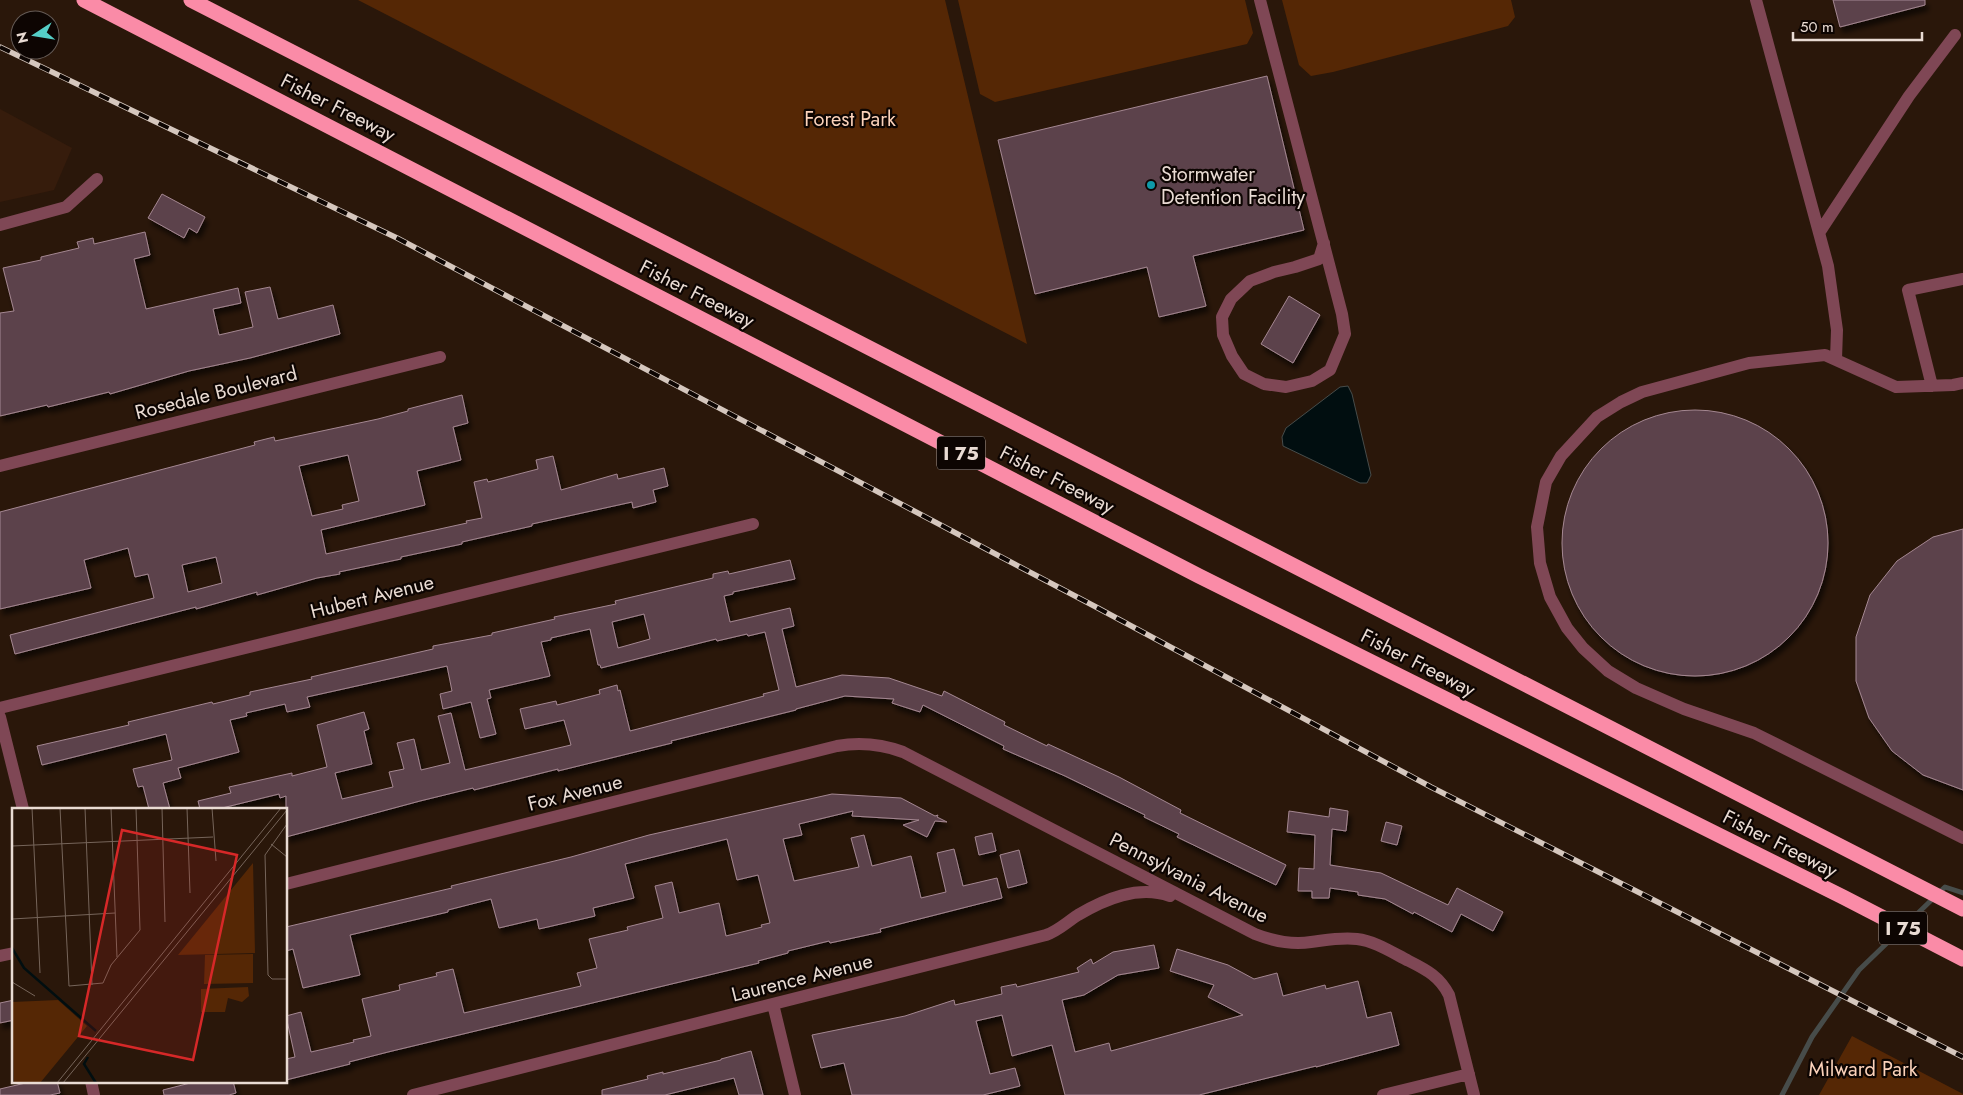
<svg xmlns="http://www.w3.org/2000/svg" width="1963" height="1095" font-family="Jost,sans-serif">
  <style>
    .built { fill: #361c0c }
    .green { fill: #552705 }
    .water { fill: #010e10; stroke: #474c4a }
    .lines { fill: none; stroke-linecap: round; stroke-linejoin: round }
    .stream { stroke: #474c4a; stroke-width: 5 }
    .building { fill: #5c424c; stroke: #a48791; fill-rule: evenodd; filter: url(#shadow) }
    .minor { stroke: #7f4755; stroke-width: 12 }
    .highway { stroke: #fa8ba7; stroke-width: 15 }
    .rail-casing { stroke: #d5c7be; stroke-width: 5.5 }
    .rail { stroke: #0d0502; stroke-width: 4; stroke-dasharray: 11; stroke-linecap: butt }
    .culture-dot { fill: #0f9aa8; stroke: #0d0502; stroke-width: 2 }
    .labels { text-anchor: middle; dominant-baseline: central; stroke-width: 4.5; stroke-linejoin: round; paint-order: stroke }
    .shield { fill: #0d0502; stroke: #a79b94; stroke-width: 1 }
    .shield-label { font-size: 19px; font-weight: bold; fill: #e9dbd3 }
    .street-label { font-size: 20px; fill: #e9dbd3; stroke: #0d0502 }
    .park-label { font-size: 20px; fill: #fcd2ba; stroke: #0d0502 }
    .poi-label { font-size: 20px; fill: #e9dbd3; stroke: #0d0502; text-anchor: start }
    .inset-river { fill: none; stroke: #010e10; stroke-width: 2.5 }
    .inset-road { fill: none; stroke: #76655a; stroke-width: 1 }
    .view { fill: #d62828; fill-opacity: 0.15; stroke: #d62828; stroke-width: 2.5 }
    .inset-edge { fill: none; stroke: #e9dbd3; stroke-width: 2.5 }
  </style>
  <defs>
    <filter id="shadow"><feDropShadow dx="3" dy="5.5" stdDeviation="2.5" flood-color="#0009"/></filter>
  </defs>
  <rect width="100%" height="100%" fill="#2a170a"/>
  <path class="built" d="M0,109L72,148L54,190L0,202Z"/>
  <path class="green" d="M358,0H945L1027,344Z
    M958,0H1245L1253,33L1247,44L995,102L980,94Z
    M1282,0H1511L1515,17L1508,26L1333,72L1311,76L1299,65Z
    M1852,1036L1963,1094V1095H1819Z"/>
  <path class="water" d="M1348,386L1352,394L1371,475L1367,483H1360L1283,446L1282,437L1286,428L1340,387Z"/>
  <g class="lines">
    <path class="stream" d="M1782,1095L1812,1037L1859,970L1945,887L1963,893"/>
  </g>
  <path class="building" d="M1833,0H1925V5L1840,27Z
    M1267,76L1304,230L1193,256L1206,306L1159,317L1147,267L1035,294L998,140Z
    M162,194L205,217L197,233L189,228L184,238L148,218Z
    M145,232L150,255L134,259L146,309L238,288L241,303L213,309L219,335L253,327L245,292L270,287L278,319L333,305L340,334L250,358L189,371L110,394L109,392L48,407L47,405L0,416V313L14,311L3,268L41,260V257L79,248L77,242L93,238L94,244Z
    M1289,296L1320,315L1293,363L1261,344Z
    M462,395L468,423L453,427L461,460L417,471L425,505L321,530L326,554L467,523L466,521L482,518L474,482L487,479L488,482L538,469L536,460L553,456L561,490L617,474L618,479L664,468L668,486L653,490L656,502L633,508L632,502L532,524V526L462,542V544L401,557V559L339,572L340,574L317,578L257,595V592L196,609V607L15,654L10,635L154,598L148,574L135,577L128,548L84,560L91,588L0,609V512L255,445L254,442L274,437L275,441L378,419L408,411V409ZM348,455L359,501L342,505L343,509L312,516L299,466ZM216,557L222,583L188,592L182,565Z
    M1562 543a133 133 0 1 1 266 0a133 133 0 1 1-266 0Z
    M1963,529V790L1923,775L1892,751L1869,718L1856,681V637L1870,595L1897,561L1933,537Z
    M790,560L795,579L733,592V594L724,596L730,622L790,608L794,626L782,629L796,687L842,675L889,678L942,696L944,691L1005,722L1004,725L1047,746L1048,744L1119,777L1181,810L1180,813L1286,865L1276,885L1177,837L1179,834L1144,817L1145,815L1065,776L1003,749L1004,746L923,705L920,712L892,703L894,699L845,696L796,709V710L671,741L672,743L558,771V769L474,790L473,788L420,801L286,837V796L280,798L279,794L218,809H200L198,801L231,793L229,787L292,773V776L327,767L317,725L364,712L369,729L364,731L372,764L335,773L342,799L393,787L389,772L404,769L397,743L414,739L421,770L450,763L438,716L451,713L465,770L571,745L564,720L525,729L520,709L556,701L557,705L600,694L599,690L617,685L618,691L620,690L630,731L764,696L763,694L779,690L765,632L748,636L747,634L717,641L716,639L601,668L600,665H598L590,629L551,638V640L541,642L550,676L489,690L491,698L487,699L496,734L480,738L471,702L443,709L440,694L452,691L447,666L307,697L310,707L287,712L285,704L246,713L247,716L230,720L239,752L178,768L181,778L163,783L170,809H149L143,786L138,787L133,769L172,760L166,734L42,765L37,746L129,725L128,722L212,702L213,704L250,695V692L312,679L311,677L433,649V646L492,635V633L555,619L554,617L616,604L615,601L713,578V574L728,571L729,574ZM644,614L650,639L618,648L612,622Z
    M832,794L901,798L935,816L938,815L937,817L947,822L935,821L927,837L903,825L919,820L852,816L853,811L799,824L802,835L783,839L794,881L859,867L851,838L864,835L872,866L911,856L921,898L946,892L937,853L954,849L963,886L997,878L1002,898L880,929L881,932L830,943L829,941L788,951V953L758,961L759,963L388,1052L349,1062L350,1064L286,1080V1059L295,1057L286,1016L301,1012L311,1052L354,1042L353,1040L371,1036L362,999L400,990L399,985L437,976L436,973L453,969L464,1013L581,986L577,973L597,968L589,939L628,930L627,927L663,918L655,886L672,882L679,913L719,903L726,936L762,927L761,925L770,923L758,875L737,880L727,839L625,864L634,898L593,908L595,916L539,929L537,919L499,928L491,899L448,910V912L350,935L360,975L303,988L293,949L286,951V927L452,888L451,886L571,857L649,835Z
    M1330,808L1348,811L1346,831L1332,829L1330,865L1381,873L1448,905L1457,888L1503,912L1493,931L1461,914L1452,932L1414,912L1413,914L1385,899L1358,895V892L1330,888L1329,898H1312V891H1298L1299,868L1314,869L1315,835L1287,832L1289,811L1329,817Z
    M1386,822L1402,826L1397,845L1381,841Z
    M992,833L996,851L979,855L975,837Z
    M1019,850L1027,883L1008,888L1000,855Z
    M1154,945L1159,968L1118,975L1084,995L1062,1000L1075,1052L1109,1043L1111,1051L1243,1015L1208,997L1214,985L1170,971L1177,949L1228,965L1254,979L1277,973L1283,996L1325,985L1326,989L1358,981L1367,1018L1391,1012L1399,1045L1316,1067V1066L1199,1095H1065L1052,1045L1012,1056L1002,1015L976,1021L990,1074L1015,1068L1020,1086L983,1095H852L844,1063L821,1068L812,1035L905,1016L954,1000L955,1005L1002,994L1001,987L1016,984L1017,987L1079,972L1077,968L1091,959L1093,964L1113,952Z
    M14,1000V1020L0,1023V1003Z
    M751,1051L763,1095H739L734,1078L665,1095H602V1090L648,1079L647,1076L663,1072V1074L721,1060V1059Z
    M34,1081H57L60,1093L50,1095H0V1089Z
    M198,1081H233L236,1093L229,1095H164L163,1090Z"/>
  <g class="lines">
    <path class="minor" d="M1260,0L1342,314L1345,334L1330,370L1312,381L1286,387L1264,384L1244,374L1232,356L1223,335L1222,317L1231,299L1250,281L1274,272L1295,267L1319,259L1324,243
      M1756,0L1828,266L1837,330L1836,359
      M0,225L66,207L97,179
      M1819,233L1909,96L1955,35
      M1963,383L1953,385L1896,387L1825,355L1749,363L1642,392L1621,402L1597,417L1561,456L1546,482L1537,527L1540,563L1550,597L1567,628L1583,648L1608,671L1636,688L1684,709L1754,733L1963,838
      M1932,386L1908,290L1963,279
      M0,466L440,357
      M0,708L753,524
      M0,717L23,809
      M286,884L837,746C860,742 881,744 903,752L1255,934C1273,941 1291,945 1311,942C1327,940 1341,937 1357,939C1375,941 1393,953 1409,961C1427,970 1440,977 1449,995L1474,1095
      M0,956L14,953
      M773,1004L795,1095
      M91,1081L94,1095
      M413,1095L1046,935C1058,931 1067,922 1078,915C1105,899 1138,885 1170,896
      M1383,1095L1469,1074"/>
    <path class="highway" d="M84,0L1199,576L1843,897L1963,959
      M191,0L1963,909"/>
    <g class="rail-casing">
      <path id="rail" d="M0,47L397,238L1096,607L1431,787L1963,1057"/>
    </g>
    <use href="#rail" class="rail"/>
  </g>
  <circle class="culture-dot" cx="1151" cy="185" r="5"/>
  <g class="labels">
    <g class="shield">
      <rect x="937" y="436.5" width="48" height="33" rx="4"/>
      <rect x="1879" y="911.5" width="48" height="33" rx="4"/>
    </g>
    <g class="shield-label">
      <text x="961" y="453">I 75</text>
      <text x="1903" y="928">I 75</text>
    </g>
    <g class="street-label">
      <text transform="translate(338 108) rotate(27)">Fisher Freeway</text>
      <text transform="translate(697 294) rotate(27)">Fisher Freeway</text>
      <text transform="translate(216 393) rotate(-14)">Rosedale Boulevard</text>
      <text transform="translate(1057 480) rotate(27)">Fisher Freeway</text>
      <text transform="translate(372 597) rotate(-14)">Hubert Avenue</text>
      <text transform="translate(1418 663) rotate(27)">Fisher Freeway</text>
      <text transform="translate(575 793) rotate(-14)">Fox Avenue</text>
      <text transform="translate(1780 844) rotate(27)">Fisher Freeway</text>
      <text transform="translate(1189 878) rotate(27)">Pennsylvania Avenue</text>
      <text transform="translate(802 978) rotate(-14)">Laurence Avenue</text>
    </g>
    <g class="park-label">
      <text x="850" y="119">Forest Park</text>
      <text x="1863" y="1069">Milward Park</text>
    </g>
    <g class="poi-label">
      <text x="1161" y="174">Stormwater<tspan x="1161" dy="23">Detention Facility</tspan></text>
    </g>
  </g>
  <g transform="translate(12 808)">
    <rect width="275" height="275" fill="#2a170a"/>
    <path d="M241,55L243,145L166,147ZM241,146V175L192,176L193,147ZM236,179L237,188L230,194L216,190L213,204H189V181ZM46,192L75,218L28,275H2L0,194Z" fill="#552705"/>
    <path class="inset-river" d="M0,140L12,160L84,223M76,249L72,256L84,275"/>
    <path class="inset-road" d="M20,0L28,165M48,0L57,178L91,175L99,157L128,122L124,0M73,0L80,177M99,0L105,149M150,0L153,114M175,0L178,85M200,0L204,53M275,16L253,47L256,167L260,171H275M259,36L275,49M0,38L201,29M0,111L103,105M0,174L23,188M45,275L269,0M51,275L275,2"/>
    <path class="view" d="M110,22L225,47L181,252L67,228Z"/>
    <rect width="275" height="275" class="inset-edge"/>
  </g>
  <g transform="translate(35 35) rotate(258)"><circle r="24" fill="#0d0502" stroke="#655b56"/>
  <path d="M0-4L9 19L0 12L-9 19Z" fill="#55cec6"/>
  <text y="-8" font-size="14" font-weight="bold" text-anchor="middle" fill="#e9dbd3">N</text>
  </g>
  <path d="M1793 32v8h129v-8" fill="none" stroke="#e9dbd3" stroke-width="2.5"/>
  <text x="1800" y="32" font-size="15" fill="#e9dbd3" stroke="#0d0502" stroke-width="4" paint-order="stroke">50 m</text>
</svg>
